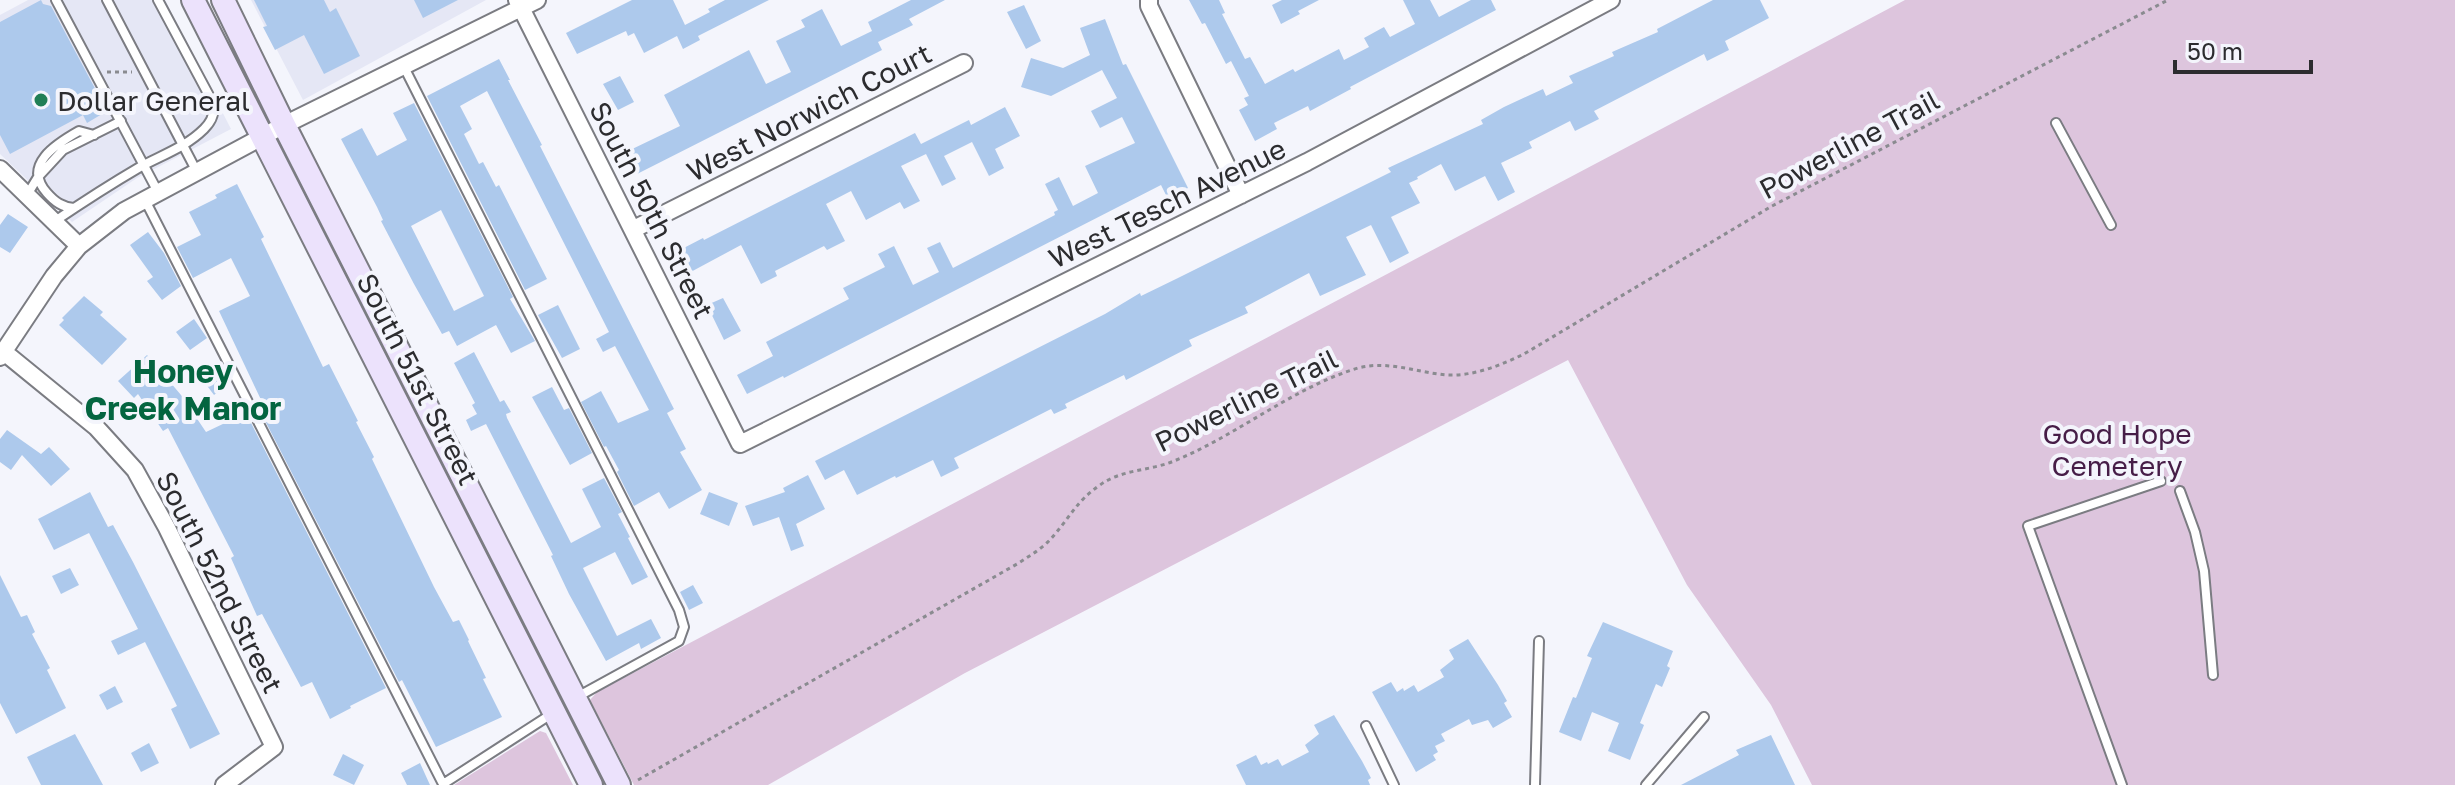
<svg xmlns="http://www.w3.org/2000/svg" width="2455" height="785" font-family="'Golos Text',sans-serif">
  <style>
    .built { fill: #e5e7f5 }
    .green { fill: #ddc5dd }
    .building { fill: #adc9ec; fill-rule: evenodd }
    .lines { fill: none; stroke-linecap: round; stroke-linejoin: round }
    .lane-casing { stroke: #7b7c82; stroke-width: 12 }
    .street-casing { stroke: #7b7c82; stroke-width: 20 }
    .secondary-casing { stroke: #7b7c82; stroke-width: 26 }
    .path { stroke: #8a8b90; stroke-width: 3; stroke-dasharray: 4 4; stroke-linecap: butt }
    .lane { stroke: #fff; stroke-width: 8 }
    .street { stroke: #fff; stroke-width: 16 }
    .secondary { stroke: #ece2fc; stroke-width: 22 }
    .poi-dot { fill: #217f56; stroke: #f4f5fc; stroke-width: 3 }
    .labels { text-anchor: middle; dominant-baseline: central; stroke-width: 8; stroke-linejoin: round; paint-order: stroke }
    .poi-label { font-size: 28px; fill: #2c2c2f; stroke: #f4f5fc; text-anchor: start }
    .street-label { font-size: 28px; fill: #2c2c2f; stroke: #f4f5fc }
    .park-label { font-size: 28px; fill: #461d47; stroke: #f4f5fc }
    .quarter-label { font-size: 32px; font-weight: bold; fill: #046540; stroke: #f4f5fc }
  </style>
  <rect width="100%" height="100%" fill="#f4f5fc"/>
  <path class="built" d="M28,0H165L231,129L137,178L72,222L0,154V15Z
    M251,0H486L303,100Z"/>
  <path class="green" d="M1905,0H2455V785H1812L1771,705L1687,585L1568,360L965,673L768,785H634L590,700L597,692Z
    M540,731L546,733L573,785H454Z"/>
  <path class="building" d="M41,0L43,4L51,6L107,111L87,123L83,115L10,154L0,135V22Z
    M254,0H324L330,12L336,8L360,56L324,74L304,35L275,50L263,27L267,26Z
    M414,0H458L423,18Z
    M632,0H673L685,25L710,12L708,9L725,0H769L698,36L700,40L683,49L677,36L644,53L634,33L628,36L626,31L577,54L566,33Z
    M911,0H945L909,19L913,25L878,42L882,50L637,174L626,152L680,126L664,95L749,50L766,84L791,72L776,41L805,27L801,20L822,9L841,46L872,31L868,22Z
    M1189,0H1219L1225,13L1222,14L1245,59L1250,57L1265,84L1293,69L1295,72L1339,49L1344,60L1369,47L1364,38L1384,27L1390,37L1415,24L1403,0H1430L1439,17L1471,0H1491L1496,10L1350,87L1351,89L1310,111L1308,106L1274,123L1277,129L1255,141L1239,110L1248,105L1244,98L1249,96L1231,61L1226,64L1205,23L1202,24Z
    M1282,0H1319L1298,11L1300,14L1281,24L1272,5Z
    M1713,0H1760L1769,18L1725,41L1729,50L1707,61L1704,54L1594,111L1599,119L1575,131L1570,121L1529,142L1532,148L1501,163L1515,192L1498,201L1485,176L1455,191L1441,164L1417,177L1418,179L1409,183L1420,203L1391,217L1409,253L1390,263L1371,225L1346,237L1366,275L1320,296L1309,273L1245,307L1248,313L1189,340L1192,346L1126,380L1124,375L1065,404L1067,408L1054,414L1051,409L954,458L959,468L941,477L933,460L896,478L895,476L857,495L844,470L825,480L815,461L1105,314L1140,293L1141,296L1178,278L1391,172L1388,168L1483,124L1481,120L1504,107L1543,89L1546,96L1573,83L1569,76L1614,56L1612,52L1658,32L1657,29Z
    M1024,5L1041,41L1026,49L1007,12Z
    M1105,19L1123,65L1126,64L1188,188L1168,199L1161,185L784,378L783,376L747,394L737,375L773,356L766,342L849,299L843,288L885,267L878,254L894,246L913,285L939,272L927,248L940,242L953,268L1055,215L1054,212L1058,210L1045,184L1059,177L1073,206L1098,193L1085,166L1135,143L1122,117L1100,128L1091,111L1117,98L1102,70L1051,96L1021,87L1031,58L1063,68L1090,55L1080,28Z
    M499,59L510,80H508L542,145L540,146L674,409L667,413L686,449L680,452L702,490L669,509L659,492L634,506L617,472L619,470L606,446L604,447L581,402L601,391L618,423L649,410L615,346L603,352L596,339L609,332L487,91L460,106L472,129L464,134L479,164L483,162L496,187L499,185L547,279L525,290L427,96Z
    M620,76L634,102L618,110L603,84Z
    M414,103L513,297L510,299L535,341L511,353L496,325L457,346L449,331L442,334L414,284L381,221L383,220L377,207L341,139L362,128L377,156L407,140L393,113ZM441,210L484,296L454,311L411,226Z
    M1005,107L1020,136L995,149L1004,168L989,176L972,142L944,156L956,179L942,186L926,154L901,166L920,201L904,209L900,202L866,220L851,191L826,204L845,241L827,250L824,246L775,271L777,276L761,284L741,245L687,274L676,252L703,238L704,240L915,133L921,144L969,120L971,125Z
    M237,184L264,237L261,239L323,367L329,364L358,421L356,422L374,457L372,459L434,587L453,622L459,620L469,640L468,641L486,678L483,679L502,717L436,747L402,680L399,682L258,407L263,404L219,311L250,296L231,258L193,278L177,247L201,235L189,212L217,198L215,195Z
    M8,214L28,227L10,253L0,247V225Z
    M148,232L164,253L181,286L162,300L147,281L153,277L130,245Z
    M84,296L103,312L100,315L127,339L102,365L59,325L64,320L62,318Z
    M723,298L741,331L724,340L707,305Z
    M558,305L580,349L562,358L538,315Z
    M194,319L207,338L190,350L176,332Z
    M474,352L500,402L504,400L511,412L506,414L507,418L571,543L601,527L582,489L604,478L622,512L618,514L630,537L628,538L648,577L632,585L615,552L583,568L617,636L651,619L661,638L641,649L639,643L606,661L569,594L551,556L553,555L486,424L471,431L466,420L477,414L472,405L475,403L454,363Z
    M147,355L181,395L206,432L246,413L386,688L350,706L351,708L330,719L312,682L301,687L262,614L257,616L231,558L234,556L168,428L163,431L138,394L134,398L118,381Z
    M221,364L230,382L214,395L202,379Z
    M552,387L564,410L569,408L592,453L570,465L532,397Z
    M7,430L41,454L49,447L70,469L51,486L22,455L11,470L0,462V439Z
    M808,475L825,509L796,524L804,546L791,551L779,517L753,526L745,506L785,492L783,488Z
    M90,492L108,527L113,525L133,562L220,734L190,749L171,709L177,706L145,642L118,655L111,641L138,629L89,533L54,550L38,519Z
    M709,492L738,503L729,526L700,514Z
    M70,568L79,585L61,594L52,576Z
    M0,575L21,617L27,615L35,632L32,634L50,668L47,670L66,708L16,734L0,703Z
    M693,585L703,603L689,610L680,592Z
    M1603,622L1673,651L1667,666L1670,668L1662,687L1656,684L1640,723L1644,725L1630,760L1608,751L1619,723L1592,712L1581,741L1559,732L1573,697L1576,698L1592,658L1587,656Z
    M1468,639L1498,685L1507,701L1504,703L1512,717L1493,728L1488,720L1472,725L1469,719L1441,734L1445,741L1435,746L1438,752L1433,755L1436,760L1416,772L1372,692L1391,682L1397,692L1403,688L1404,691L1414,685L1418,692L1444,677L1440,670L1454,659L1449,650Z
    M115,686L123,702L107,710L99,695Z
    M1334,715L1362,761L1371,778L1368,780L1370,785H1246L1236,765L1256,755L1261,765L1267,762L1268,764L1278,759L1282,766L1309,752L1305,745L1319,734L1314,725Z
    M75,734L103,785H41L27,757Z
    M1771,735L1795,785H1681L1739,755L1736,750Z
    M149,743L159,763L141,772L131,753Z
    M343,754L364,765L354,785L333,775Z
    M420,763L430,785H407L401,773Z"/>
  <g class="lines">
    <g class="lane-casing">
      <path id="lane" d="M56,0L158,192
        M107,0L197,172
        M404,67L679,610L684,627L679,641L577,697
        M2056,123L2111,225
        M27,195L38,177L63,150L121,121
        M145,200L443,784L553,713
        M74,208C62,207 55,202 47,193C22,165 56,144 79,131L94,135
        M55,221C83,202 111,184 140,167C162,155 186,147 204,129C212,121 216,111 212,101L158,0
        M2180,491L2195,532L2204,571L2213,675
        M1366,726L1394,785
        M1535,785L1539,641
        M1646,785L1704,717
        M2122,785L2028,526L2161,481"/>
    </g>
    <g class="street-casing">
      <path id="street" d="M517,0L740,444L1307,162L1611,0
        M1149,0V6L1241,195
        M0,169L79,246
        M634,229L964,63
        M4,352L96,427L135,470L167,528L274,747L224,785
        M0,357L54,276L79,246L124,211L284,125L537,0"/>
    </g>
    <g class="secondary-casing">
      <path id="secondary" d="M193,0L591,785
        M223,0L284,125L619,785"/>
    </g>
    <path class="path" d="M107,72H132
      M638,780L1017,564C1031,555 1045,547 1055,534C1072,514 1077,501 1100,485C1122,469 1150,471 1174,461C1238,435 1292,388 1358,368C1389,360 1418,373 1448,375C1475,376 1501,365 1524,354L1772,206L2168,0"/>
    <use href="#lane" class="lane"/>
    <use href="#street" class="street"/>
    <use href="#secondary" class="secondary"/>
  </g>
  <circle class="poi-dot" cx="41" cy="100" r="8"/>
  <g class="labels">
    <g class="poi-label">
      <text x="57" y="100">Dollar General</text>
    </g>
    <g class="street-label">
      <text transform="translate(809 112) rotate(-27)">West Norwich Court</text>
      <text transform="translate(1849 144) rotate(-28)">Powerline Trail</text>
      <text transform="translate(1167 203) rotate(-26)">West Tesch Avenue</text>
      <text transform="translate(652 210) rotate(63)">South 50th Street</text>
      <text transform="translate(418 379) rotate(63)">South 51st Street</text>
      <text transform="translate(1246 400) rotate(-26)">Powerline Trail</text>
      <text transform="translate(220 582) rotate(63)">South 52nd Street</text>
    </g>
    <g class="park-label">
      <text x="2117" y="433">Good Hope<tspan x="2117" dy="32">Cemetery</tspan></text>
    </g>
    <g class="quarter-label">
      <text x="183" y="371">Honey<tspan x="183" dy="37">Creek Manor</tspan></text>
    </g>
  </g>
  <path d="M2175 60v12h136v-12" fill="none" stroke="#2c2c2f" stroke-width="4"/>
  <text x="2187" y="60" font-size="24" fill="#2c2c2f" stroke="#f4f5fc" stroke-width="6" paint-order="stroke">50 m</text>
</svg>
